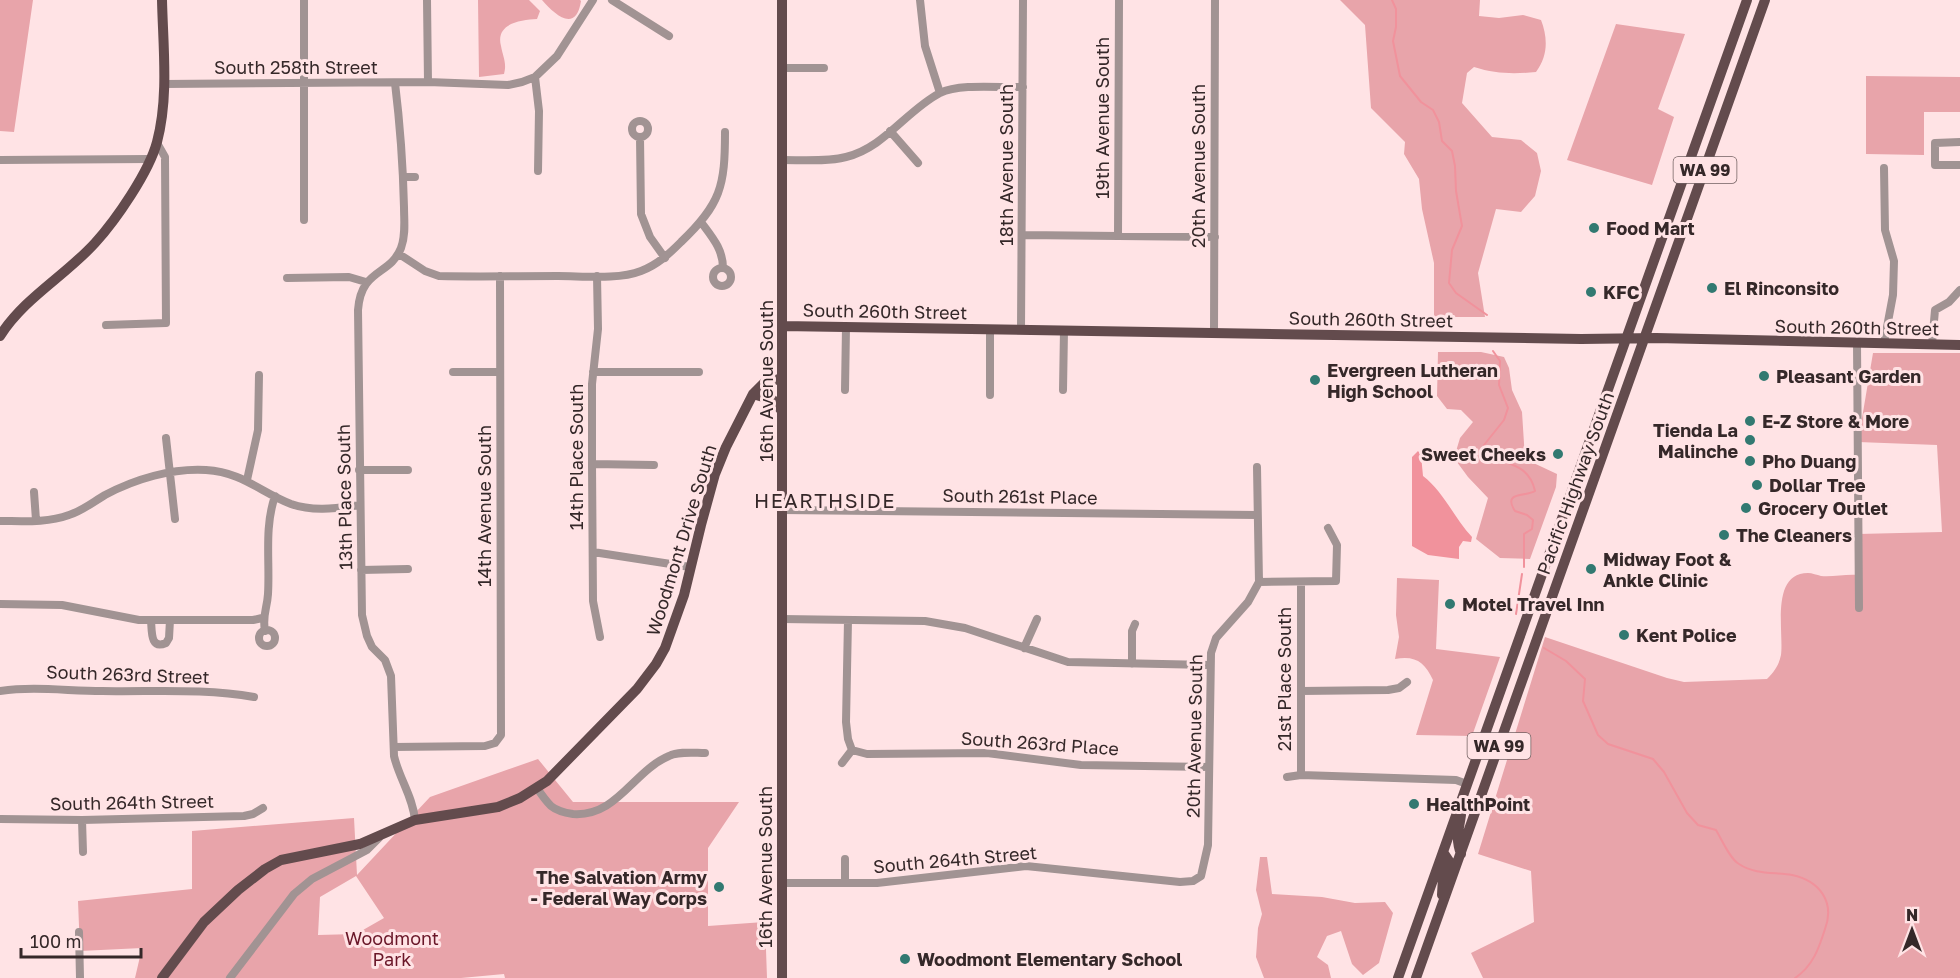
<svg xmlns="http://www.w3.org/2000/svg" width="1960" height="978" font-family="'Golos Text',sans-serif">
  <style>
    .green { fill: #e8a4aa; fill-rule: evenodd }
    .water { fill: #f1929c }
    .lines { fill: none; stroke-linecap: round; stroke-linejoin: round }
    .stream { stroke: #f1929c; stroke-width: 2 }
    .minor { stroke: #a19393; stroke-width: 8 }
    .major { stroke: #634b4d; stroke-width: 10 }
    .poi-dot { fill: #327971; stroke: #ffe3e5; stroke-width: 2 }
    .labels { text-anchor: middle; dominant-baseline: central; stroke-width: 6; stroke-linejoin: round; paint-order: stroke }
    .shield { fill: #ffe3e5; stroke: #726061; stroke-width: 1.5 }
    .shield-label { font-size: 16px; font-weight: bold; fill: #352829 }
    .street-label { font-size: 18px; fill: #352829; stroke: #ffe3e5 }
    .poi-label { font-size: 18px; font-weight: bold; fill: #352829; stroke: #ffe3e5; text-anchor: start }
    .park-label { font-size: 18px; fill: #6a1628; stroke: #ffe3e5 }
    .neighbourhood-label { font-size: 20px; letter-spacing: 1.5px; fill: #352829; stroke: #ffe3e5 }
  </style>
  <rect width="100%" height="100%" fill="#ffe3e5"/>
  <path class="green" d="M0,0H33L14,132L0,131Z
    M478,0H529L540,11L537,19C521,20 495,23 501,46C503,57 507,63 504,74L479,77Z
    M542,0H580L581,1C576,34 554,14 542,0Z
    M1340,0H1480L1479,16L1499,18L1523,15L1541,20C1548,38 1548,56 1536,72C1514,74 1496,74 1474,67L1467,73L1462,103L1492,137L1521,140L1537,153L1541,171L1535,196L1521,212L1496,209L1478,273L1485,317H1434V263L1422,209L1419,179L1404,154L1405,142L1371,108L1365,25Z
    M1616,24L1685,34L1658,109L1674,117L1652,185L1567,160Z
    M1866,76L1960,77V112H1924V155L1866,154Z
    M1438,352H1481L1504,357L1509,368L1512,390L1522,412L1525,459L1557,474L1556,487L1530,559L1500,558L1476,539L1488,498L1468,477L1454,458L1460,438L1473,422L1461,410L1447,409L1437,396Z
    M1873,353H1960V978H1483L1471,953L1534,922L1531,871L1478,854L1545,637L1667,678L1684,682L1767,679C1774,672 1779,665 1781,655C1784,632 1770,573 1808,573C1812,573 1817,575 1821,576C1833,577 1846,574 1858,575V534L1942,532L1937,445L1858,442Z
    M1397,578L1439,580L1436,649L1500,657L1472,736L1416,735L1433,680C1425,662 1415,655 1395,659L1399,637L1396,615Z
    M538,759L573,802H739L708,848V926L765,922L767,978H505L504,974L461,978H135L142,948L80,951L78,901L192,889V831L354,818L357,875L430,797ZM356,876L384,918L356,934L318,935L320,897Z
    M1260,857H1267L1272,894L1322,897L1355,903L1385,902L1393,913L1379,963L1363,975L1352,964L1341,931L1327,936L1317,957L1328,965L1331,978H1264L1256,957L1258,928L1262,914L1256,890Z"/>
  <path class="water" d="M1418,451L1421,455L1423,476C1444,492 1454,518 1472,537L1471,542L1463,541L1459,547V559L1428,555L1412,546V457Z"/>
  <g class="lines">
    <path class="stream" d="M1392,0L1396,9V27L1393,41L1400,76L1421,102L1433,110L1439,122L1442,141L1452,151L1455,166L1456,191L1462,226L1452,250L1449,283L1456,293L1487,315
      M1493,351L1500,361L1499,385L1508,408L1504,420L1484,445C1487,468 1527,454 1535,491C1526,497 1502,491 1515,511L1527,515L1533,520L1532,529L1524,534V567
      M1516,614L1522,574
      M1544,648L1566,661L1585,679L1583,701L1598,735L1608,744L1653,759L1664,772L1687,813L1698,825L1716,830C1722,840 1730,859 1739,864C1755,875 1775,872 1792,875C1820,881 1835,902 1825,929C1819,948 1813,966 1795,978"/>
    <path class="minor" d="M304,0V220
      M427,0L428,82
      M612,0L669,36
      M920,0L925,46L940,93
      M782,68H824
      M535,77L539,111L538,171
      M395,83C400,124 403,165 404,207C404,220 406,235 401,248C390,276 361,268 358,310L362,615L367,636L372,647L385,660L391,676L394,756C399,778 413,797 415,820
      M164,84L428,82L508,85L522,82L535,77L557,56L593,0
      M632 129a8 8 0 1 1 16 0a8 8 0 1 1-16 0Z
      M890,131L918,163
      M640,137L641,214L650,237L665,258
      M1960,142L1935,143V165H1960
      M0,160L150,159
      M782,160C803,160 826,162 846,157C884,148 907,110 940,93C960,83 1001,88 1023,87
      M1884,168L1885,230L1894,261L1893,295L1884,343
      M403,177H415
      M701,222C712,237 723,249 723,268
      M1022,235L1215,237
      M1118,236L1119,0
      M399,254L425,271L439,276C479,277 519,276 558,276C583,276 618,280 641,271C657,265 669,254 681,242C721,204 725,186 725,132
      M713 277a9 9 0 1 1 18 0a9 9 0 1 1-18 0Z
      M597,276L598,329L592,384V464L593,601L600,637
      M287,278L349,277L366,282
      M106,325L166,323L165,157L157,143
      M1021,330L1023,0
      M1214,333L1215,0
      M1857,343L1859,608
      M1932,344L1935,310L1949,302L1960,290
      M453,372H500
      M593,372H699
      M845,390L846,327
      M1063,390L1064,330
      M990,395V329
      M166,438L175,519
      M592,464L654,465
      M359,470H408
      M247,480L258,430L259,375
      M34,492L36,520
      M782,510L1257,515
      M0,521C22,521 47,523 69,515C82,511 93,502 105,495C135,479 172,468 206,470C242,472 260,492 291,504C314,512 337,508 360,505
      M593,552L690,567
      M361,570L408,569
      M1259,582L1336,581L1337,545L1328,528
      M0,604L62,605L139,620H253L262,618
      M782,619L925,621L965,628L1068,662L1209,665
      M151,620C152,631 150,650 166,643L169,638L170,620
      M848,620L846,722L848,739L852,750
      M259 638a8 8 0 1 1 16 0a8 8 0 1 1-16 0Z
      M265,631C262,615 267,610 268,594C270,561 264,528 275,496
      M1024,648L1037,619
      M1132,664V631L1135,624
      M0,691C34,686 68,691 102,691C152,692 204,688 254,697
      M1301,691L1388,690L1399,688L1407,682
      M394,747L485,746L495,743L501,735L500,276
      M852,750L867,754L987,753L1081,765L1208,767
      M842,763L852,750
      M1301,775V582
      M1287,777L1301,775L1456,780L1467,784
      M537,788C541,794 546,801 551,806C557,811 566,813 573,814C617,817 633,771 669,756C679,751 694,753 705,753
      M0,819L82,820L244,816L253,814L263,808
      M82,820L83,852
      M845,859V883
      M782,883H877L1026,866L1180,882L1193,881L1201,876L1208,845L1211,653L1216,638L1248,602L1259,582L1257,467
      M79,932L80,978
      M230,978L294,894L312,879L367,850L379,838"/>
    <path class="major" d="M782,326L1581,339L1656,338L1960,345
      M0,336C24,298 65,276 95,243C116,220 149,172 157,142C169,97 163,46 162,0
      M753,394L773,400L782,411
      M1461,854C1455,837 1459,831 1461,815
      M1442,895L1443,877L1449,861L1443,852
      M162,978L204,922L238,890L265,869L281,860L360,844L415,820L498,807L520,798L547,781L637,689L656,664L665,648L684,595L701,525L715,474L726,447L753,394L764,383L782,378
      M782,978V0
      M1398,978L1747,0
      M1416,978L1765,0"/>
  </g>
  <g class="poi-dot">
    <circle cx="1594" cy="228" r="6"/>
    <circle cx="1712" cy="288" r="6"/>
    <circle cx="1591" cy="292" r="6"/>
    <circle cx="1764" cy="376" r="6"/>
    <circle cx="1315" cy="380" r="6"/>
    <circle cx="1750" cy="421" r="6"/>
    <circle cx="1750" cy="440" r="6"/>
    <circle cx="1558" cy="454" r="6"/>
    <circle cx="1750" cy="461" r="6"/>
    <circle cx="1757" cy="485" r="6"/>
    <circle cx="1746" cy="508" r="6"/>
    <circle cx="1724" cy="535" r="6"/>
    <circle cx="1591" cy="569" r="6"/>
    <circle cx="1450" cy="604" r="6"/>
    <circle cx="1624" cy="635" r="6"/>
    <circle cx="1414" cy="804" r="6"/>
    <circle cx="719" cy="887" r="6"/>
    <circle cx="905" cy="959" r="6"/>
  </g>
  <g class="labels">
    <g class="shield">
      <rect x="1673.5" y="157" width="63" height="26" rx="4.5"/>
      <rect x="1467.5" y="733" width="63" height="26" rx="4.5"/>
    </g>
    <g class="shield-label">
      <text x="1705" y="170">WA 99</text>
      <text x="1499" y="746">WA 99</text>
    </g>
    <g class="street-label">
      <text x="296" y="67">South 258th Street</text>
      <text transform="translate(1102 118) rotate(-90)">19th Avenue South</text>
      <text transform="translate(1006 165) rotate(-90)">18th Avenue South</text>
      <text transform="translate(1198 166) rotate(-90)">20th Avenue South</text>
      <text transform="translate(885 311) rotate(1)">South 260th Street</text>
      <text transform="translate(1371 319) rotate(1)">South 260th Street</text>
      <text transform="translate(1857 327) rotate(1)">South 260th Street</text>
      <text transform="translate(766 381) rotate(-90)">16th Avenue South</text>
      <text transform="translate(576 457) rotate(-90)">14th Place South</text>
      <text transform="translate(1575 483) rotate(-70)">Pacific Highway South</text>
      <text transform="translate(1020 496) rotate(1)">South 261st Place</text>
      <text transform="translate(344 497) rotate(-91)">13th Place South</text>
      <text transform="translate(484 506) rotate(-90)">14th Avenue South</text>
      <text transform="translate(681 540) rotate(-73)">Woodmont Drive South</text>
      <text transform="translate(128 674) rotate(2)">South 263rd Street</text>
      <text transform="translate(1284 679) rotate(-90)">21st Place South</text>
      <text transform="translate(1194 736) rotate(-89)">20th Avenue South</text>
      <text transform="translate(1040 743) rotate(4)">South 263rd Place</text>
      <text transform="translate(132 802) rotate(-1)">South 264th Street</text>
      <text transform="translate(955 859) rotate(-5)">South 264th Street</text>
      <text transform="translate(765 867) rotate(-90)">16th Avenue South</text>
    </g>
    <g class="poi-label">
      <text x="1606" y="228">Food Mart</text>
      <text x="1724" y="288">El Rinconsito</text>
      <text x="1603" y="292">KFC</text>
      <text x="1327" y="370">Evergreen Lutheran<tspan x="1327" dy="21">High School</tspan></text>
      <text x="1776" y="376">Pleasant Garden</text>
      <text x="1762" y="421">E-Z Store &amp; More</text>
      <text x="1738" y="430" text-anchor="end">Tienda La<tspan x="1738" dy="21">Malinche</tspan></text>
      <text x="1546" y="454" text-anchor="end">Sweet Cheeks</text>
      <text x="1762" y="461">Pho Duang</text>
      <text x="1769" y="485">Dollar Tree</text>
      <text x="1758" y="508">Grocery Outlet</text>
      <text x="1736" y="535">The Cleaners</text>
      <text x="1603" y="559">Midway Foot &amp;<tspan x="1603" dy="21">Ankle Clinic</tspan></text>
      <text x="1462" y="604">Motel Travel Inn</text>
      <text x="1636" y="635">Kent Police</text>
      <text x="1426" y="804">HealthPoint</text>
      <text x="707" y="877" text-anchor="end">The Salvation Army<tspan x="707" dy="21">- Federal Way Corps</tspan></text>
      <text x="917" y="959">Woodmont Elementary School</text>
    </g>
    <g class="park-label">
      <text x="392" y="938">Woodmont<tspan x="392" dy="21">Park</tspan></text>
    </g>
    <g class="neighbourhood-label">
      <text x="825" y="500">HEARTHSIDE</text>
    </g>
  </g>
  <g transform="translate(1912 930)" stroke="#ffe3e5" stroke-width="4.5" paint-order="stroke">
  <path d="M0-4.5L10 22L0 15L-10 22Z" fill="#352829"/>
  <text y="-9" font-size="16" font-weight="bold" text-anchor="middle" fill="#352829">N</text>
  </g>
  <path d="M21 948v9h120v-9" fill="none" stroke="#352829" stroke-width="3"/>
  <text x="30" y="948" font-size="18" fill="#352829" stroke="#ffe3e5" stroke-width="4.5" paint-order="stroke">100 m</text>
</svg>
